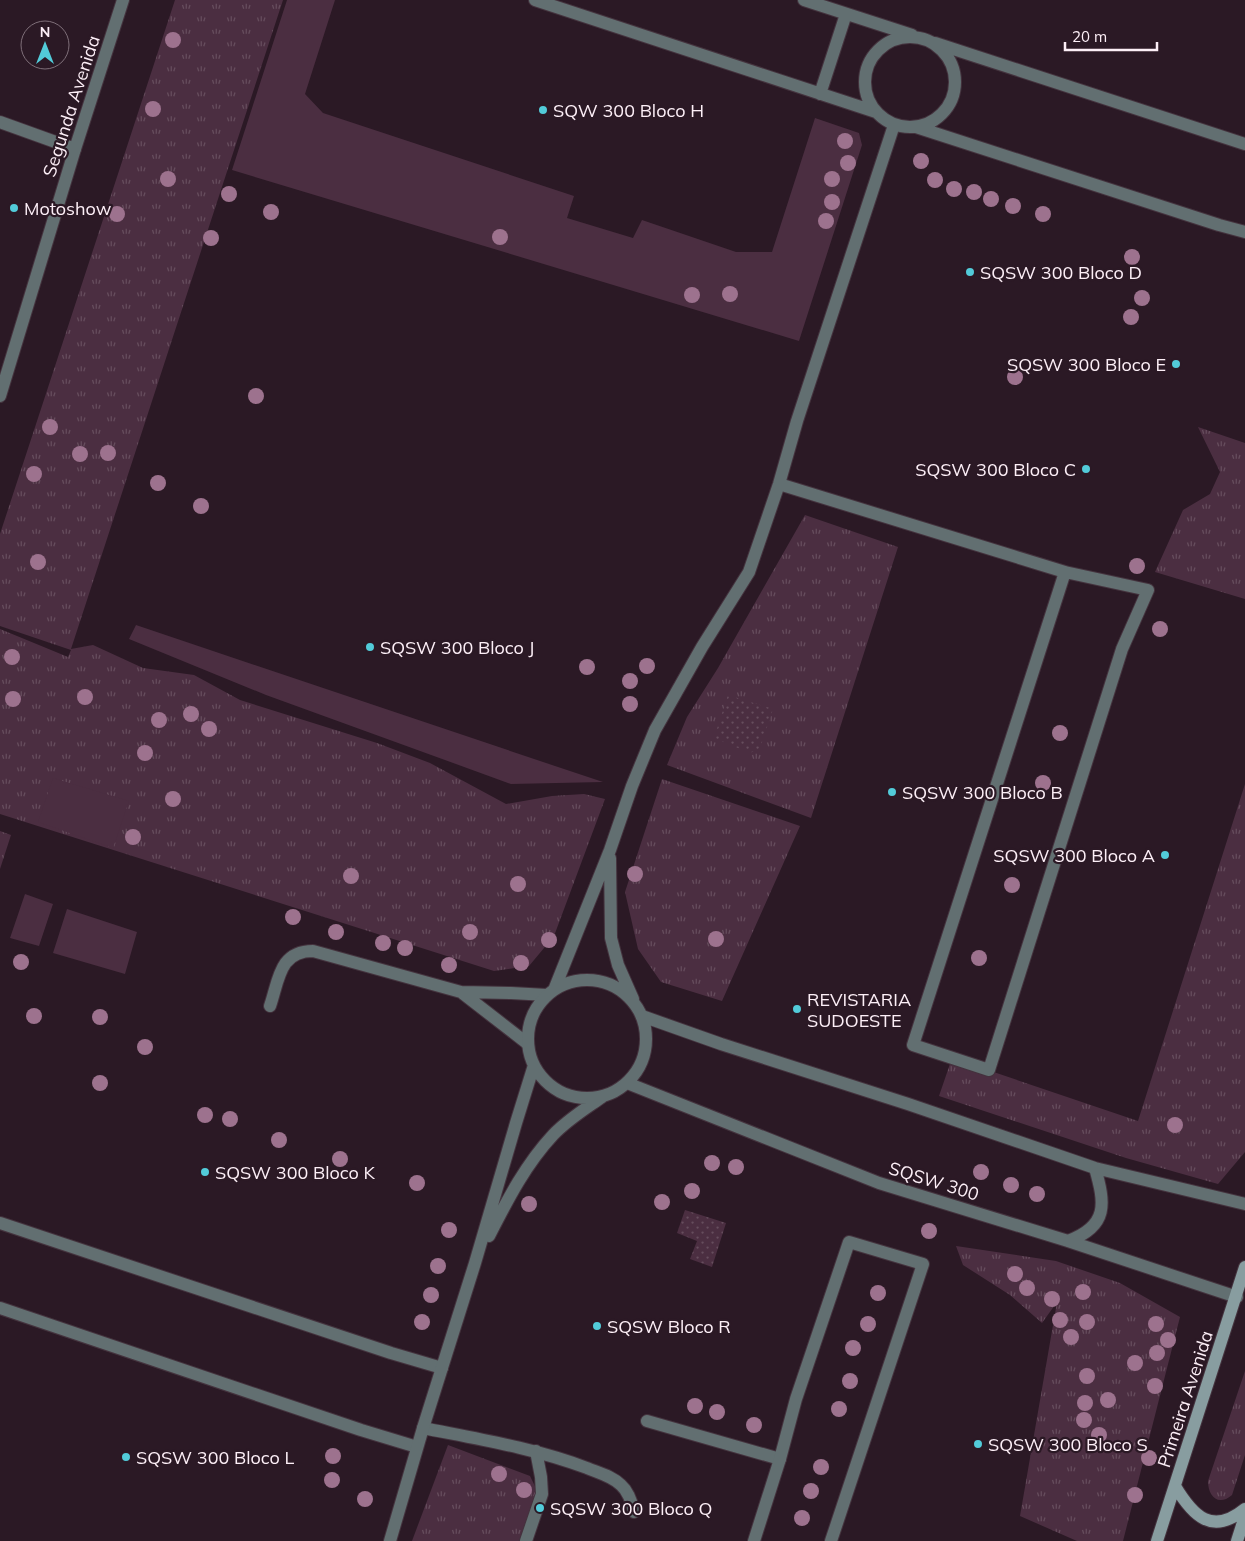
<svg xmlns="http://www.w3.org/2000/svg" width="1245" height="1541" font-family="Mulish,sans-serif">
  <style>
    .grass { fill: url(#grass-tufts) }
    .park { fill: url(#park-dots) }
    .garden { fill: #4b2e41 }
    .lines { fill: none; stroke-linecap: round; stroke-linejoin: round }
    .service-casing { stroke: #44333e; stroke-width: 14 }
    .minor-casing { stroke: #44333e; stroke-width: 14 }
    .tertiary-casing { stroke: #44333e; stroke-width: 14 }
    .secondary-casing { stroke: #44333e; stroke-width: 14 }
    .service { stroke: #626f71; stroke-width: 12 }
    .minor { stroke: #626f71; stroke-width: 12 }
    .tertiary { stroke: #626f71; stroke-width: 12 }
    .secondary { stroke: #889da0; stroke-width: 12 }
    .tree { fill: #9d728e }
    .poi-dot { fill: #52cbd9; stroke: #2b1925; stroke-width: 2 }
    .labels { text-anchor: middle; dominant-baseline: central; stroke-width: 4.5; stroke-linejoin: round; paint-order: stroke }
    .street-label { font-size: 18px; fill: #fdeff7; stroke: #2b1925 }
    .poi-label { font-size: 18px; fill: #fdeff7; stroke: #2b1925; text-anchor: start }
  </style>
  <defs>
    <pattern id="grass-tufts" width="24" height="20" patternUnits="userSpaceOnUse" patternTransform="scale(1.25)"><rect width="24" height="20" fill="#4b2e41"/><path d="M3 7l-1-3M5 7V3M7 7l1-3M15 17l-1-3M17 17v-4M19 17l1-3" fill="none" stroke="#664d5d"/></pattern>
    <pattern id="park-dots" width="8" height="8" patternUnits="userSpaceOnUse" patternTransform="scale(1.25)"><rect width="8" height="8" fill="#4b2e41"/><path d="M2 2h.1M6 6h.1" fill="none" stroke="#664d5d" stroke-width="1.8" stroke-linecap="round"/></pattern>
  </defs>
  <rect width="100%" height="100%" fill="#2b1925"/>
  <path class="grass" d="M175,0H283L71,649L93,645L143,668L194,675L240,700L377,743L430,763L506,804L552,796L584,794L605,799L554,936L529,966L494,971L0,814V629L68,657L71,650L0,626V534Z
    M1198,427L1245,443V599L1155,572L1183,510L1210,494L1220,472Z
    M805,515L898,547L811,818L667,765L687,717L718,668Z
    M662,779L800,826L722,1001L661,982L638,949L625,892Z
    M1245,784V1152L1218,1184L1126,1158L939,1096L952,1058L1138,1121Z
    M0,831L11,835L0,869Z
    M956,1246L1056,1261L1120,1283L1180,1317L1123,1541H1077L1020,1516L1057,1302L1042,1323L1010,1295L963,1265Z
    M1245,1371V1455L1232,1495C1218,1507 1208,1496 1208,1481Z
    M448,1445L530,1476L544,1505L531,1541H412Z"/>
  <path class="park" d="M728,695L773,709L760,748L750,753L714,738Z
    M685,1210L726,1223L712,1267L690,1259L697,1241L677,1233Z"/>
  <path class="garden" d="M287,0H335L305,94L323,113L574,196L567,218L633,238L642,220L736,252H772L815,118L859,133L862,145L799,341L232,170Z
    M136,625L555,766L603,782L511,784L266,695L129,639Z
    M53,778L129,801L113,848L38,822Z
    M25,894L53,904L39,946L10,938Z
    M67,909L137,932L125,974L53,953Z"/>
  <g class="lines">
    <g class="service-casing">
      <path id="service" d="M461,992L528,1044
        M270,1006C279,980 279,951 313,951L461,992L511,993L547,995
        M0,1223L391,1353L442,1368
        M0,1308L361,1430L417,1447
        M647,1421L780,1459
        M423,1428C478,1439 534,1448 587,1468C599,1473 612,1476 621,1485C629,1492 632,1503 634,1512
        M526,1541L542,1494L541,1477L536,1451"/>
    </g>
    <g class="minor-casing">
      <path id="minor" d="M535,0L876,112
        M804,0L912,35
        M865 82a45 45 0 1 1 90 0a45 45 0 1 1-90 0Z
        M935,43L1245,144
        M820,94L846,14
        M0,122L75,149
        M916,127L1219,225L1245,232
        M779,484L1065,572L1148,590L1122,649L989,1070L913,1045L1065,572
        M610,858L611,938L618,965L633,999
        M528 1039a59 59 0 1 1 118 0a59 59 0 1 1-118 0Z
        M554,990L610,850L632,786L655,730L702,647L749,572L779,484L797,421L894,125
        M642,1016L721,1044L908,1104L1095,1168L1245,1204
        M627,1083L879,1183L1068,1241L1237,1297
        M489,1236C507,1201 525,1165 553,1135C567,1120 585,1109 602,1097
        M1068,1241C1109,1226 1105,1203 1095,1168
        M390,1541L423,1428L475,1263L516,1123L534,1065
        M754,1541L780,1459L796,1399L849,1242L923,1264L831,1541"/>
    </g>
    <g class="tertiary-casing">
      <path id="tertiary" d="M0,396L75,149L123,0"/>
    </g>
    <g class="secondary-casing">
      <path id="secondary" d="M1175,1486C1193,1516 1212,1536 1245,1509
        M1157,1541L1245,1267
        M1237,1541L1245,1516"/>
    </g>
    <use href="#service" class="service"/>
    <use href="#minor" class="minor"/>
    <use href="#tertiary" class="tertiary"/>
    <use href="#secondary" class="secondary"/>
  </g>
  <g class="tree">
    <circle cx="173" cy="40" r="8"/>
    <circle cx="153" cy="109" r="8"/>
    <circle cx="845" cy="141" r="8"/>
    <circle cx="921" cy="161" r="8"/>
    <circle cx="848" cy="163" r="8"/>
    <circle cx="168" cy="179" r="8"/>
    <circle cx="832" cy="179" r="8"/>
    <circle cx="935" cy="180" r="8"/>
    <circle cx="954" cy="189" r="8"/>
    <circle cx="974" cy="192" r="8"/>
    <circle cx="229" cy="194" r="8"/>
    <circle cx="991" cy="199" r="8"/>
    <circle cx="832" cy="202" r="8"/>
    <circle cx="1013" cy="206" r="8"/>
    <circle cx="271" cy="212" r="8"/>
    <circle cx="117" cy="214" r="8"/>
    <circle cx="1043" cy="214" r="8"/>
    <circle cx="826" cy="221" r="8"/>
    <circle cx="500" cy="237" r="8"/>
    <circle cx="211" cy="238" r="8"/>
    <circle cx="1132" cy="257" r="8"/>
    <circle cx="730" cy="294" r="8"/>
    <circle cx="692" cy="295" r="8"/>
    <circle cx="1142" cy="298" r="8"/>
    <circle cx="1131" cy="317" r="8"/>
    <circle cx="1015" cy="377" r="8"/>
    <circle cx="256" cy="396" r="8"/>
    <circle cx="50" cy="427" r="8"/>
    <circle cx="108" cy="453" r="8"/>
    <circle cx="80" cy="454" r="8"/>
    <circle cx="34" cy="474" r="8"/>
    <circle cx="158" cy="483" r="8"/>
    <circle cx="201" cy="506" r="8"/>
    <circle cx="38" cy="562" r="8"/>
    <circle cx="1137" cy="566" r="8"/>
    <circle cx="1160" cy="629" r="8"/>
    <circle cx="12" cy="657" r="8"/>
    <circle cx="647" cy="666" r="8"/>
    <circle cx="587" cy="667" r="8"/>
    <circle cx="630" cy="681" r="8"/>
    <circle cx="85" cy="697" r="8"/>
    <circle cx="13" cy="699" r="8"/>
    <circle cx="630" cy="704" r="8"/>
    <circle cx="191" cy="714" r="8"/>
    <circle cx="159" cy="720" r="8"/>
    <circle cx="209" cy="729" r="8"/>
    <circle cx="1060" cy="733" r="8"/>
    <circle cx="145" cy="753" r="8"/>
    <circle cx="1043" cy="783" r="8"/>
    <circle cx="173" cy="799" r="8"/>
    <circle cx="133" cy="837" r="8"/>
    <circle cx="635" cy="874" r="8"/>
    <circle cx="351" cy="876" r="8"/>
    <circle cx="518" cy="884" r="8"/>
    <circle cx="1012" cy="885" r="8"/>
    <circle cx="293" cy="917" r="8"/>
    <circle cx="336" cy="932" r="8"/>
    <circle cx="470" cy="932" r="8"/>
    <circle cx="716" cy="939" r="8"/>
    <circle cx="549" cy="940" r="8"/>
    <circle cx="383" cy="943" r="8"/>
    <circle cx="405" cy="948" r="8"/>
    <circle cx="979" cy="958" r="8"/>
    <circle cx="21" cy="962" r="8"/>
    <circle cx="521" cy="963" r="8"/>
    <circle cx="449" cy="965" r="8"/>
    <circle cx="34" cy="1016" r="8"/>
    <circle cx="100" cy="1017" r="8"/>
    <circle cx="145" cy="1047" r="8"/>
    <circle cx="100" cy="1083" r="8"/>
    <circle cx="205" cy="1115" r="8"/>
    <circle cx="230" cy="1119" r="8"/>
    <circle cx="1175" cy="1125" r="8"/>
    <circle cx="279" cy="1140" r="8"/>
    <circle cx="340" cy="1159" r="8"/>
    <circle cx="712" cy="1163" r="8"/>
    <circle cx="736" cy="1167" r="8"/>
    <circle cx="981" cy="1172" r="8"/>
    <circle cx="417" cy="1183" r="8"/>
    <circle cx="1011" cy="1185" r="8"/>
    <circle cx="692" cy="1191" r="8"/>
    <circle cx="1037" cy="1194" r="8"/>
    <circle cx="662" cy="1202" r="8"/>
    <circle cx="529" cy="1204" r="8"/>
    <circle cx="449" cy="1230" r="8"/>
    <circle cx="929" cy="1231" r="8"/>
    <circle cx="438" cy="1266" r="8"/>
    <circle cx="1015" cy="1274" r="8"/>
    <circle cx="1027" cy="1288" r="8"/>
    <circle cx="1083" cy="1292" r="8"/>
    <circle cx="878" cy="1293" r="8"/>
    <circle cx="431" cy="1295" r="8"/>
    <circle cx="1052" cy="1299" r="8"/>
    <circle cx="1060" cy="1320" r="8"/>
    <circle cx="422" cy="1322" r="8"/>
    <circle cx="1087" cy="1322" r="8"/>
    <circle cx="868" cy="1324" r="8"/>
    <circle cx="1156" cy="1324" r="8"/>
    <circle cx="1071" cy="1337" r="8"/>
    <circle cx="1168" cy="1340" r="8"/>
    <circle cx="853" cy="1348" r="8"/>
    <circle cx="1157" cy="1353" r="8"/>
    <circle cx="1135" cy="1363" r="8"/>
    <circle cx="1087" cy="1376" r="8"/>
    <circle cx="850" cy="1381" r="8"/>
    <circle cx="1155" cy="1386" r="8"/>
    <circle cx="1108" cy="1400" r="8"/>
    <circle cx="1085" cy="1403" r="8"/>
    <circle cx="695" cy="1406" r="8"/>
    <circle cx="839" cy="1409" r="8"/>
    <circle cx="717" cy="1412" r="8"/>
    <circle cx="1084" cy="1420" r="8"/>
    <circle cx="754" cy="1425" r="8"/>
    <circle cx="1099" cy="1435" r="8"/>
    <circle cx="333" cy="1456" r="8"/>
    <circle cx="1149" cy="1458" r="8"/>
    <circle cx="821" cy="1467" r="8"/>
    <circle cx="499" cy="1474" r="8"/>
    <circle cx="332" cy="1480" r="8"/>
    <circle cx="524" cy="1490" r="8"/>
    <circle cx="811" cy="1491" r="8"/>
    <circle cx="1135" cy="1495" r="8"/>
    <circle cx="365" cy="1499" r="8"/>
    <circle cx="802" cy="1518" r="8"/>
  </g>
  <g class="poi-dot">
    <circle cx="543" cy="110" r="5"/>
    <circle cx="14" cy="208" r="5"/>
    <circle cx="970" cy="272" r="5"/>
    <circle cx="1176" cy="364" r="5"/>
    <circle cx="1086" cy="469" r="5"/>
    <circle cx="370" cy="647" r="5"/>
    <circle cx="892" cy="792" r="5"/>
    <circle cx="1165" cy="855" r="5"/>
    <circle cx="797" cy="1009" r="5"/>
    <circle cx="205" cy="1172" r="5"/>
    <circle cx="597" cy="1326" r="5"/>
    <circle cx="978" cy="1444" r="5"/>
    <circle cx="126" cy="1457" r="5"/>
    <circle cx="540" cy="1508" r="5"/>
  </g>
  <g class="labels">
    <g class="street-label">
      <text transform="translate(71 106) rotate(-72)">Segunda Avenida</text>
      <text transform="translate(934 1181) rotate(17)">SQSW 300</text>
      <text transform="translate(1185 1399) rotate(-72)">Primeira Avenida</text>
    </g>
    <g class="poi-label">
      <text x="553" y="110">SQW 300 Bloco H</text>
      <text x="24" y="208">Motoshow</text>
      <text x="980" y="272">SQSW 300 Bloco D</text>
      <text x="1166" y="364" text-anchor="end">SQSW 300 Bloco E</text>
      <text x="1076" y="469" text-anchor="end">SQSW 300 Bloco C</text>
      <text x="380" y="647">SQSW 300 Bloco J</text>
      <text x="902" y="792">SQSW 300 Bloco B</text>
      <text x="1155" y="855" text-anchor="end">SQSW 300 Bloco A</text>
      <text x="807" y="999">REVISTARIA<tspan x="807" dy="21">SUDOESTE</tspan></text>
      <text x="215" y="1172">SQSW 300 Bloco K</text>
      <text x="607" y="1326">SQSW Bloco R</text>
      <text x="988" y="1444">SQSW 300 Bloco S</text>
      <text x="136" y="1457">SQSW 300 Bloco L</text>
      <text x="550" y="1508">SQSW 300 Bloco Q</text>
    </g>
  </g>
  <g transform="translate(45 45)"><circle r="24" fill="#2b1925" stroke="#7f6f79"/>
  <path d="M0-4L9 19L0 12L-9 19Z" fill="#52cbd9"/>
  <text y="-8" font-size="14" font-weight="bold" text-anchor="middle" fill="#fdeff7">N</text>
  </g>
  <path d="M1065 42v8h92v-8" fill="none" stroke="#fdeff7" stroke-width="2.5"/>
  <text x="1072" y="42" font-size="15" fill="#fdeff7" stroke="#2b1925" stroke-width="4" paint-order="stroke">20 m</text>
</svg>
